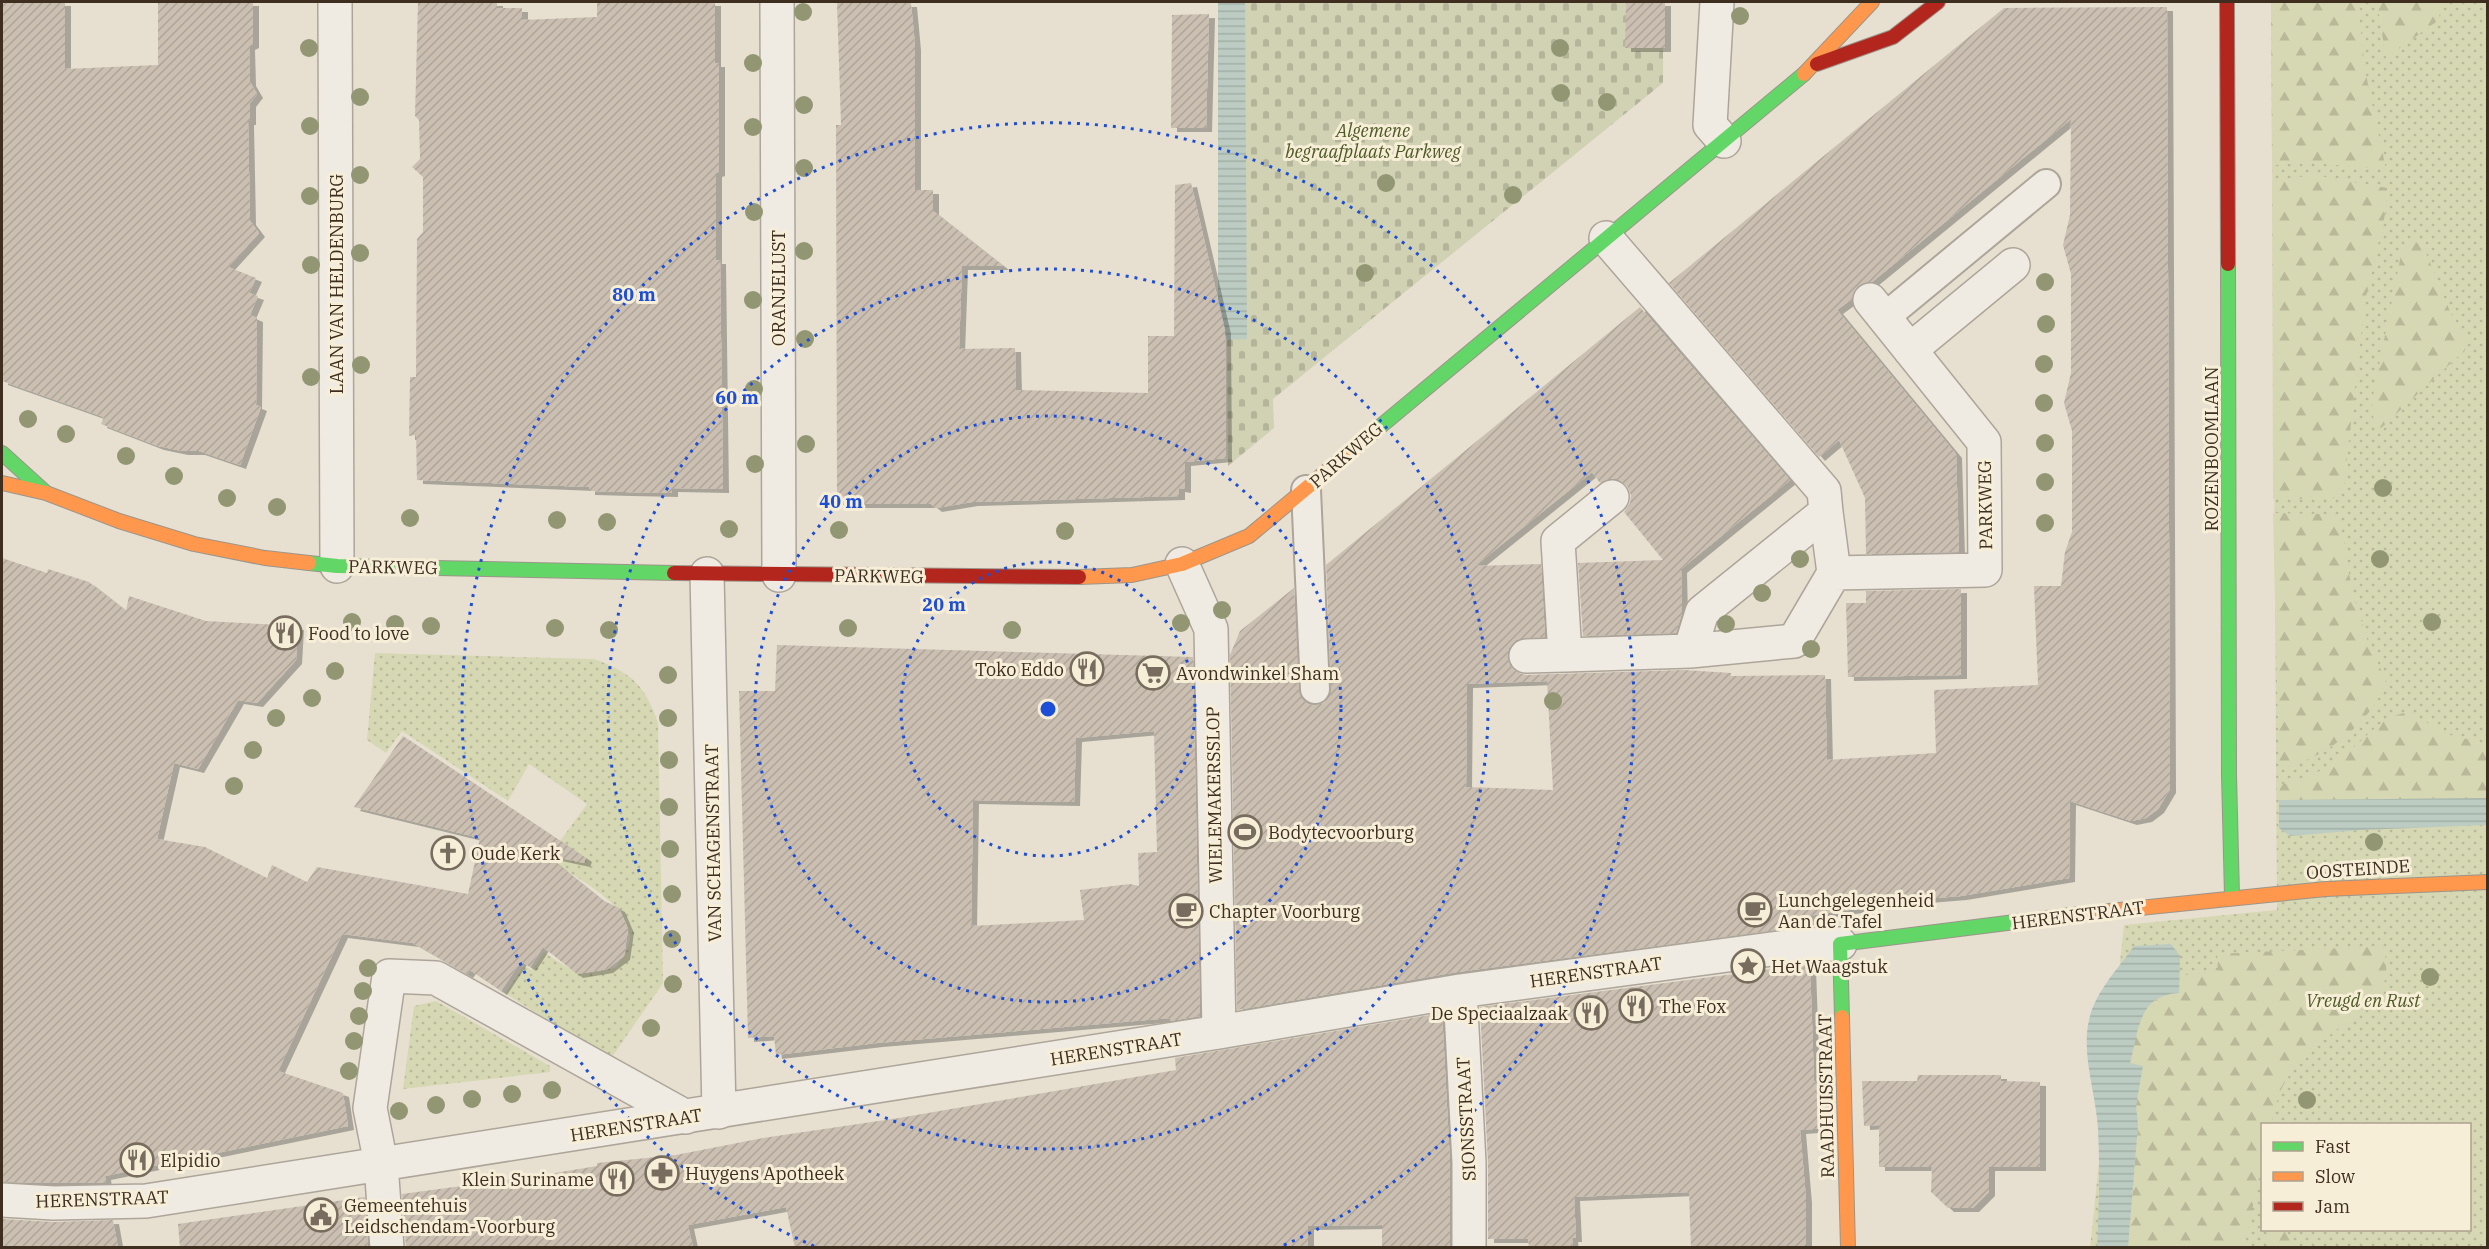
<svg xmlns="http://www.w3.org/2000/svg" width="2489" height="1249" font-family="'IBM Plex Serif',serif">
  <style>
    .grass { fill: url(#grass-dots); fill-rule: evenodd }
    .forest { fill: url(#forest-firs) }
    .cemetery { fill: url(#cemetery-stones) }
    .water { fill: url(#water-rules) }
    .building { fill: url(#building-hatch); fill-rule: evenodd; filter: url(#shadow) }
    .lines { fill: none; stroke-linecap: round; stroke-linejoin: round }
    .lane-casing { stroke: #ada599; stroke-width: 32 }
    .street-casing { stroke: #ada599; stroke-width: 36 }
    .fast-casing { stroke: #9c958a; stroke-width: 16 }
    .slow-casing { stroke: #9c958a; stroke-width: 16 }
    .jam-casing { stroke: #9c958a; stroke-width: 16 }
    .lane { stroke: #efebe3; stroke-width: 28 }
    .street { stroke: #efebe3; stroke-width: 33 }
    .fast { stroke: #63d668; stroke-width: 14 }
    .slow { stroke: #ff974d; stroke-width: 14 }
    .jam { stroke: #b3261e; stroke-width: 14 }
    .tree { fill: #929673 }
    .ring { fill: none; stroke: #1d4ed8; stroke-width: 3; stroke-dasharray: 3 6 }
    .labels { text-anchor: middle; dominant-baseline: central; stroke-width: 6; stroke-linejoin: round; paint-order: stroke }
    .park-label { font-size: 18px; font-style: italic; fill: #4d5a26; stroke: #f7eed8 }
    .street-label { font-size: 18px; fill: #3d2e20; stroke: #f7eed8 }
    .poi-label { font-size: 18px; fill: #3d2e20; stroke: #f7eed8; text-anchor: start }
    .centre { fill: #1d4ed8; stroke: #f7eed8; stroke-width: 3 }
    .ring-label { font-size: 18px; text-anchor: middle; font-weight: bold; fill: #1d4ed8; stroke: #f7eed8; stroke-width: 6; stroke-linejoin: round; paint-order: stroke }
  </style>
  <defs>
    <pattern id="grass-dots" width="8" height="8" patternUnits="userSpaceOnUse" patternTransform="scale(1.5)"><rect width="8" height="8" fill="#d6d7b3"/><path d="M2 2h.1M6 6h.1" fill="none" stroke="#b9b99a" stroke-width="1.8" stroke-linecap="round"/></pattern>
    <pattern id="forest-firs" width="22" height="20" patternUnits="userSpaceOnUse" patternTransform="scale(1.5)"><rect width="22" height="20" fill="#d6d7b3"/><path d="M5 1l3.5 6h-7zM16 11l3.5 6h-7z" fill="#b9b99a"/></pattern>
    <pattern id="cemetery-stones" width="16" height="16" patternUnits="userSpaceOnUse" patternTransform="scale(1.5)"><rect width="16" height="16" fill="#d1d1b3"/><path d="M2 7V4a2 2 0 0 1 4 0v3zM10 15v-3a2 2 0 0 1 4 0v3z" fill="#b4b49a"/></pattern>
    <pattern id="water-rules" width="6" height="5" patternUnits="userSpaceOnUse" patternTransform="scale(1.5)"><rect width="6" height="5" fill="#bcccc2"/><path d="M0 2.5h6" fill="none" stroke="#a2b0a6"/></pattern>
    <pattern id="building-hatch" width="6" height="6" patternUnits="userSpaceOnUse" patternTransform="scale(1.5)"><rect width="6" height="6" fill="#cbbfb2"/><path d="M-1 1l2-2M0 6l6-6M5 7l2-2" fill="none" stroke="#afa499"/></pattern>
    <filter id="shadow"><feDropShadow dx="6" dy="4" stdDeviation="0" flood-color="#0004"/></filter>
  </defs>
  <rect width="100%" height="100%" fill="#e7e0d1"/>
  <path class="grass" d="M2271,2H2487V1247L2090,1248L2124,925L2277,910ZM2262,1124H2470V1230H2262Z
    M375,653L594,659C632,673 645,685 658,723L663,983L610,1060L505,993L524,966L532,970L544,952C574,972 580,979 616,967C620,961 626,954 628,947C642,909 573,876 547,859L587,804L529,764L508,801L402,731L386,753L367,740Z
    M436,1001L550,1066V1072L403,1089L414,1006Z"/>
  <path class="forest" d="M2271,2H2358L2365,70L2386,169L2312,163L2272,165Z
    M2377,2H2446L2436,22L2386,58Z
    M2314,175L2387,188L2386,210L2365,301L2343,492L2332,499H2273L2272,181Z
    M2410,238L2424,248L2451,314L2466,337L2465,350L2381,428L2374,425L2372,401L2403,245Z
    M2273,513L2325,514L2340,519L2352,591L2369,645L2386,680C2375,721 2321,762 2279,768Z
    M2404,713L2415,716L2450,735L2487,744V798L2279,800L2276,786C2299,780 2321,773 2340,759C2360,744 2379,718 2404,713Z
    M2384,946C2387,966 2388,980 2378,998C2348,1022 2308,1047 2286,1080C2278,1093 2275,1109 2271,1124H2262V1164L2244,1247L2128,1248L2138,1125L2136,1105L2142,1066L2130,1063C2138,1030 2138,995 2179,993L2180,975L2218,973L2217,954Z
    M2271,1230H2285L2296,1247H2268Z"/>
  <path class="cemetery" d="M1233,2H1663V83L1273,399L1274,428L1228,466L1227,340L1238,333Z"/>
  <path class="water" d="M1218,2H1245L1247,339L1227,340L1226,336L1218,335Z
    M2487,798V825L2361,830L2290,836L2279,828V800Z
    M2171,944L2180,956L2179,993C2138,995 2139,1030 2130,1063L2143,1066L2136,1105L2138,1125L2128,1247H2097C2099,1208 2100,1168 2098,1129C2096,1093 2081,1055 2089,1020C2095,992 2118,969 2134,946Z"/>
  <path class="building" d="M2,2H65V69L158,65V2H253V44L249,46L250,82L257,94L250,103V121H248L250,221L259,233L228,267L256,278L249,293L258,296L250,315L257,318L256,405L261,407L240,465L199,451H182L158,446L101,424L104,417L2,381Z
    M418,2H497V8H522V20L597,17V2H715V63H719V172L716,173V260H720L723,489L672,488V493L625,492L589,491V487L417,480L416,435L409,436L410,377H416L417,239L423,232V177L412,167L420,159L419,120L415,116Z
    M1626,2H1665V48H1625Z
    M837,3H911L915,46V190H933V211L1003,266H962L959,349L1015,348L1016,390L1148,393V336H1174L1175,185L1191,183L1225,330L1226,458L1185,462V489L1179,488V496L972,502L936,508L931,504H837L836,125H841Z
    M2167,7L2170,789L2158,809L2146,818L2131,821L2070,801L2069,878L1961,896L1862,904L1863,908L1808,916V926L1457,972L1237,1010L1230,655L1240,631L1294,588L1299,690L1301,698L1308,704L1316,705L1324,703L1331,688L1326,565L1640,307L1790,480L1681,569L1682,613L1676,633L1583,636L1578,563L1663,560L1624,512L1630,503L1631,495L1627,486L1618,479H1608L1600,483L1592,472L1475,566L1541,564L1545,637L1516,640L1509,648L1507,656L1510,666L1518,673L1526,675L1684,670L1731,673V676L1825,675L1827,760L1936,753L1934,690L2038,685L2034,586H2061L2065,552L2072,532V431L2064,403L2071,373V274L2063,245L2070,215L2071,119L1872,282L1858,286L1852,299L1837,310L1956,454L1959,552L1866,554L1865,498L1839,440L1819,457L1669,283L2004,8ZM1547,681L1553,790L1466,787L1467,684Z
    M1209,14L1206,128H1171L1172,15Z
    M2,558L47,573L48,569L89,582L126,611L129,596L206,621L298,626L296,660L257,703L238,700L198,769L174,763L157,839L205,847L267,878L272,865L307,882L317,867L468,894L480,838L354,807L403,736L586,858L584,863L546,855L602,900L619,908L628,929L624,956L607,969L577,974L543,947L530,967L521,961L501,991L470,970L467,974L413,943L342,934L278,1071L343,1093L348,1126L105,1176L106,1183L2,1182Z
    M1961,589V675L1848,677L1846,603H1866V591Z
    M777,645L1193,657L1200,1016L1170,1021V1018L877,1043L776,1055L774,1036L748,1038L739,691H775ZM1154,731L1157,852L1138,853L1139,886L1130,884L1080,890L1084,920L971,926L973,800L1074,802L1076,738Z
    M1810,964L1814,1081H1825L1826,1128L1800,1130L1806,1199V1248H1691L1689,1192L1574,1197L1576,1238H1572L1573,1248H1529L1528,1239H1488V1162L1480,1007Z
    M1442,1013L1450,1163V1248H1382V1225L1308,1226V1248H795L786,1207L688,1225L693,1248H406L402,1194L537,1176L597,1166V1163L676,1155L763,1138L899,1118L1176,1070L1175,1058Z
    M1918,1075H2001V1081L2040,1082V1167H1989V1192L1973,1208H1948L1931,1192L1932,1167H1879V1125L1864,1126L1862,1081H1917Z
    M365,1197L368,1248H180L178,1224Z
    M2,1219L54,1222L113,1220L118,1248H2Z"/>
  <g class="lines">
    <g class="lane-casing">
      <path id="lane" d="M1884,318L2046,184
        M1306,490L1315,689"/>
    </g>
    <g class="street-casing">
      <path id="street" d="M335,2L337,566
        M777,2L779,575
        M1717,2L1710,125L1724,141
        M1606,238L1824,491L1826,512L1702,612L1690,651
        M1910,350L2013,265
        M1612,497L1558,541L1565,655L1690,651L1794,641L1834,573
        M1826,512L1834,573L1985,570L1984,442L1870,300
        M1182,564L1211,629L1219,1032
        M707,574L719,1112
        M1526,656L1565,655
        M1460,991L1469,1163V1248
        M2,1200L54,1203L146,1201L1219,1032L1460,991L1801,945L1840,944
        M387,1248L381,1164L370,1108L389,976L436,978L686,1117"/>
    </g>
    <g class="fast-casing">
      <path id="fast" d="M2228,264L2229,775L2232,896
        M1370,435L1804,74
        M2,453L45,492
        M309,563L337,566L674,573
        M1842,1017L1840,944L2071,915"/>
    </g>
    <g class="slow-casing">
      <path id="slow" d="M1804,74L1872,2
        M2,483L46,493L119,521L194,544L265,558L309,563
        M1079,577L1132,575L1182,564L1249,536L1370,435
        M2071,915L2326,889L2488,882
        M1842,1017L1848,1248"/>
    </g>
    <g class="jam-casing">
      <path id="jam" d="M2227,2L2228,264
        M1817,64L1893,37L1938,2
        M674,573L1079,577"/>
    </g>
    <use href="#lane" class="lane"/>
    <use href="#street" class="street"/>
    <use href="#fast" class="fast"/>
    <use href="#slow" class="slow"/>
    <use href="#jam" class="jam"/>
  </g>
  <g class="tree">
    <circle cx="803" cy="12" r="9"/>
    <circle cx="1740" cy="16" r="9"/>
    <circle cx="309" cy="48" r="9"/>
    <circle cx="1560" cy="48" r="9"/>
    <circle cx="753" cy="63" r="9"/>
    <circle cx="1561" cy="93" r="9"/>
    <circle cx="360" cy="97" r="9"/>
    <circle cx="1607" cy="102" r="9"/>
    <circle cx="804" cy="105" r="9"/>
    <circle cx="310" cy="126" r="9"/>
    <circle cx="753" cy="127" r="9"/>
    <circle cx="804" cy="168" r="9"/>
    <circle cx="360" cy="175" r="9"/>
    <circle cx="1386" cy="183" r="9"/>
    <circle cx="1513" cy="195" r="9"/>
    <circle cx="310" cy="196" r="9"/>
    <circle cx="754" cy="212" r="9"/>
    <circle cx="804" cy="251" r="9"/>
    <circle cx="360" cy="253" r="9"/>
    <circle cx="311" cy="265" r="9"/>
    <circle cx="1365" cy="273" r="9"/>
    <circle cx="2045" cy="282" r="9"/>
    <circle cx="753" cy="300" r="9"/>
    <circle cx="2046" cy="324" r="9"/>
    <circle cx="805" cy="339" r="9"/>
    <circle cx="2044" cy="364" r="9"/>
    <circle cx="361" cy="365" r="9"/>
    <circle cx="311" cy="377" r="9"/>
    <circle cx="754" cy="389" r="9"/>
    <circle cx="2044" cy="403" r="9"/>
    <circle cx="28" cy="419" r="9"/>
    <circle cx="66" cy="434" r="9"/>
    <circle cx="2045" cy="443" r="9"/>
    <circle cx="806" cy="444" r="9"/>
    <circle cx="126" cy="456" r="9"/>
    <circle cx="755" cy="464" r="9"/>
    <circle cx="174" cy="476" r="9"/>
    <circle cx="2045" cy="482" r="9"/>
    <circle cx="2383" cy="488" r="9"/>
    <circle cx="227" cy="498" r="9"/>
    <circle cx="277" cy="507" r="9"/>
    <circle cx="410" cy="518" r="9"/>
    <circle cx="557" cy="520" r="9"/>
    <circle cx="607" cy="522" r="9"/>
    <circle cx="2045" cy="523" r="9"/>
    <circle cx="729" cy="529" r="9"/>
    <circle cx="839" cy="530" r="9"/>
    <circle cx="1065" cy="531" r="9"/>
    <circle cx="1800" cy="559" r="9"/>
    <circle cx="2380" cy="559" r="9"/>
    <circle cx="1762" cy="593" r="9"/>
    <circle cx="1222" cy="610" r="9"/>
    <circle cx="352" cy="622" r="9"/>
    <circle cx="2432" cy="622" r="9"/>
    <circle cx="1181" cy="623" r="9"/>
    <circle cx="395" cy="624" r="9"/>
    <circle cx="1726" cy="624" r="9"/>
    <circle cx="431" cy="626" r="9"/>
    <circle cx="555" cy="628" r="9"/>
    <circle cx="848" cy="628" r="9"/>
    <circle cx="609" cy="630" r="9"/>
    <circle cx="1012" cy="630" r="9"/>
    <circle cx="1811" cy="649" r="9"/>
    <circle cx="335" cy="671" r="9"/>
    <circle cx="668" cy="675" r="9"/>
    <circle cx="312" cy="698" r="9"/>
    <circle cx="1553" cy="701" r="9"/>
    <circle cx="276" cy="718" r="9"/>
    <circle cx="668" cy="718" r="9"/>
    <circle cx="253" cy="750" r="9"/>
    <circle cx="669" cy="760" r="9"/>
    <circle cx="234" cy="786" r="9"/>
    <circle cx="669" cy="807" r="9"/>
    <circle cx="2374" cy="842" r="9"/>
    <circle cx="670" cy="849" r="9"/>
    <circle cx="672" cy="894" r="9"/>
    <circle cx="672" cy="939" r="9"/>
    <circle cx="368" cy="968" r="9"/>
    <circle cx="2430" cy="977" r="9"/>
    <circle cx="673" cy="984" r="9"/>
    <circle cx="363" cy="991" r="9"/>
    <circle cx="359" cy="1016" r="9"/>
    <circle cx="651" cy="1028" r="9"/>
    <circle cx="354" cy="1041" r="9"/>
    <circle cx="349" cy="1071" r="9"/>
    <circle cx="552" cy="1090" r="9"/>
    <circle cx="512" cy="1094" r="9"/>
    <circle cx="472" cy="1099" r="9"/>
    <circle cx="2307" cy="1100" r="9"/>
    <circle cx="436" cy="1105" r="9"/>
    <circle cx="399" cy="1111" r="9"/>
  </g>
  <g class="ring">
    <circle cx="1048" cy="709" r="147"/>
    <circle cx="1048" cy="709" r="293"/>
    <circle cx="1048" cy="709" r="440"/>
    <path d="M814 1246A586 586 0 1 1 1282 1246"/>
  </g>
  <defs>
    <g id="restaurant-ring" transform="scale(1.725)"><circle r="9.5" fill="#f7eed8" stroke="#786c5e" stroke-width="1.5"/><path d="M-5-6h1v4h1v-4h1v4h1v-4h1v5L-1.5 .5V6h-2V.5L-5-1ZM5-6V6H3V1.5H1.5Q1.5-4 5-6Z" fill="#786c5e"/></g>
    <g id="supermarket-ring" transform="scale(1.725)"><circle r="9.5" fill="#f7eed8" stroke="#786c5e" stroke-width="1.5"/><path d="M-6-5.5h2.5l.6 2H6L4.5 2H-2.5L-4.4-4H-6ZM-1.5 3.2a1.3 1.3 0 1 0 .1 0ZM3 3.2a1.3 1.3 0 1 0 .1 0Z" fill="#786c5e"/></g>
    <g id="stadium-ring" transform="scale(1.725)"><circle r="9.5" fill="#f7eed8" stroke="#786c5e" stroke-width="1.5"/><path d="M0-5a6.5 5 0 1 0 0 10a6.5 5 0 1 0 0-10ZM-3.5-1.8h7v3.6h-7Z" fill="#786c5e"/></g>
    <g id="church-ring" transform="scale(1.725)"><circle r="9.5" fill="#f7eed8" stroke="#786c5e" stroke-width="1.5"/><path d="M-1.2-6h2.4v3.5h3.3v2.4h-3.3V6h-2.4V-.1h-3.3v-2.4h3.3Z" fill="#786c5e"/></g>
    <g id="cafe-ring" transform="scale(1.725)"><circle r="9.5" fill="#f7eed8" stroke="#786c5e" stroke-width="1.5"/><path d="M-5.5-4.5H6V0H3Q3 3.5 0 3.5H-2.5Q-5.5 3.5-5.5 0ZM3-3.2v2h1.7v-2ZM-6 4.5H4V6H-6Z" fill="#786c5e"/></g>
    <g id="sight-ring" transform="scale(1.725)"><circle r="9.5" fill="#f7eed8" stroke="#786c5e" stroke-width="1.5"/><path d="M0-6L1.8-2.2L6-1.7L2.9 1.2L3.7 5.4L0 3.3L-3.7 5.4L-2.9 1.2L-6-1.7L-1.8-2.2Z" fill="#786c5e"/></g>
    <g id="pharmacy-ring" transform="scale(1.725)"><circle r="9.5" fill="#f7eed8" stroke="#786c5e" stroke-width="1.5"/><path d="M-2-6h4v4h4v4h-4v4h-4v-4h-4v-4h4Z" fill="#786c5e"/></g>
    <g id="civic-ring" transform="scale(1.725)"><circle r="9.5" fill="#f7eed8" stroke="#786c5e" stroke-width="1.5"/><path d="M-.6-6.5H3V-4.5H.6V-3L4-1V1h2V6H-6V1h2V-1L-.6-3ZM-1.2 2.5V6h2.4V2.5Z" fill="#786c5e"/></g>
  </defs>
  <g fill-rule="evenodd">
    <use href="#restaurant-ring" x="285" y="633"/>
    <use href="#restaurant-ring" x="1087" y="669"/>
    <use href="#supermarket-ring" x="1153" y="673"/>
    <use href="#stadium-ring" x="1245" y="832"/>
    <use href="#church-ring" x="448" y="853"/>
    <use href="#cafe-ring" x="1755" y="910"/>
    <use href="#cafe-ring" x="1186" y="911"/>
    <use href="#sight-ring" x="1748" y="966"/>
    <use href="#restaurant-ring" x="1636" y="1006"/>
    <use href="#restaurant-ring" x="1591" y="1013"/>
    <use href="#restaurant-ring" x="137" y="1160"/>
    <use href="#pharmacy-ring" x="662" y="1173"/>
    <use href="#restaurant-ring" x="617" y="1179"/>
    <use href="#civic-ring" x="321" y="1215"/>
  </g>
  <g class="labels">
    <g class="park-label">
      <text x="1373" y="130">Algemene<tspan x="1373" dy="21">begraafplaats Parkweg</tspan></text>
      <text x="2363" y="1000">Vreugd en Rust</text>
    </g>
    <g class="street-label">
      <text transform="translate(336 284) rotate(-90)">LAAN VAN HELDENBURG</text>
      <text transform="translate(778 288) rotate(-90)">ORANJELUST</text>
      <text transform="translate(2211 449) rotate(-90)">ROZENBOOMLAAN</text>
      <text transform="translate(1346 455) rotate(-41)">PARKWEG</text>
      <text transform="translate(1985 505) rotate(-91)">PARKWEG</text>
      <text transform="translate(393 567) rotate(1)">PARKWEG</text>
      <text transform="translate(879 576) rotate(1)">PARKWEG</text>
      <text transform="translate(1214 795) rotate(-91)">WIELEMAKERSSLOP</text>
      <text transform="translate(713 843) rotate(-91)">VAN SCHAGENSTRAAT</text>
      <text transform="translate(2358 869) rotate(-4)">OOSTEINDE</text>
      <text transform="translate(2078 915) rotate(-7)">HERENSTRAAT</text>
      <text transform="translate(1596 972) rotate(-8)">HERENSTRAAT</text>
      <text transform="translate(1116 1049) rotate(-9)">HERENSTRAAT</text>
      <text transform="translate(1826 1096) rotate(-91)">RAADHUISSTRAAT</text>
      <text transform="translate(1466 1119) rotate(-93)">SIONSSTRAAT</text>
      <text transform="translate(636 1125) rotate(-9)">HERENSTRAAT</text>
      <text transform="translate(102 1199) rotate(-2)">HERENSTRAAT</text>
    </g>
    <g class="poi-label">
      <text x="308" y="633">Food to love</text>
      <text x="1064" y="669" text-anchor="end">Toko Eddo</text>
      <text x="1176" y="673">Avondwinkel Sham</text>
      <text x="1268" y="832">Bodytecvoorburg</text>
      <text x="471" y="853">Oude Kerk</text>
      <text x="1778" y="900">Lunchgelegenheid<tspan x="1778" dy="21">Aan de Tafel</tspan></text>
      <text x="1209" y="911">Chapter Voorburg</text>
      <text x="1771" y="966">Het Waagstuk</text>
      <text x="1659" y="1006">The Fox</text>
      <text x="1568" y="1013" text-anchor="end">De Speciaalzaak</text>
      <text x="160" y="1160">Elpidio</text>
      <text x="685" y="1173">Huygens Apotheek</text>
      <text x="594" y="1179" text-anchor="end">Klein Suriname</text>
      <text x="344" y="1205">Gemeentehuis<tspan x="344" dy="21">Leidschendam-Voorburg</tspan></text>
    </g>
  </g>
  <circle cx="1048" cy="709" r="9" class="centre"/>
  <g class="ring-label">
    <text x="634" y="301">80 m</text>
    <text x="737" y="404">60 m</text>
    <text x="841" y="508">40 m</text>
    <text x="944" y="611">20 m</text>
  </g>
  <rect width="2489" height="1249" fill="none" stroke="#3d2e20" stroke-width="6"/>
  <rect x="2261" y="1123" width="210" height="108" fill="#f7eed8" stroke="#ada18e" stroke-width="1.5"/>
  <rect x="2273" y="1142" width="30" height="9" fill="#63d668" stroke="#ada18e" stroke-width="1.5"/>
  <text x="2315" y="1153" font-size="18" fill="#3d2e20">Fast</text>
  <rect x="2273" y="1172" width="30" height="9" fill="#ff974d" stroke="#ada18e" stroke-width="1.5"/>
  <text x="2315" y="1183" font-size="18" fill="#3d2e20">Slow</text>
  <rect x="2273" y="1202" width="30" height="9" fill="#b3261e" stroke="#ada18e" stroke-width="1.5"/>
  <text x="2315" y="1213" font-size="18" fill="#3d2e20">Jam</text>
</svg>
